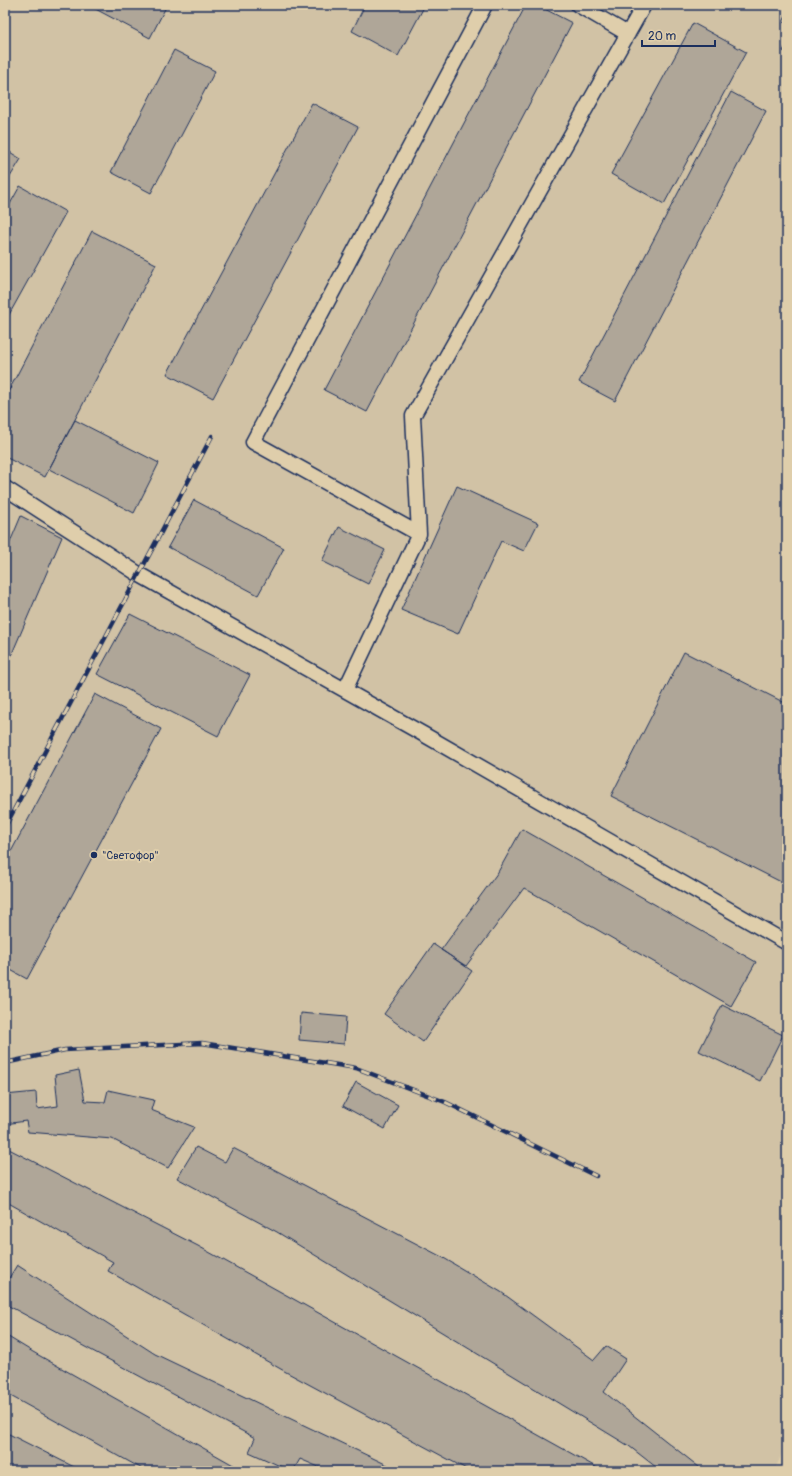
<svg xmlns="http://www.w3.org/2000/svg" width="792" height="1476" font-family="Pangolin,sans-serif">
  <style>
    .built { fill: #d1c2a5 }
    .building { fill: #afa698; stroke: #1b2f5e }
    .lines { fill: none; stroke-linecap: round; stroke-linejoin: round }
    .lane-casing { stroke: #1b2f5e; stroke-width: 17 }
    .lane { stroke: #dfceab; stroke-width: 14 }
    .rail-casing { stroke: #1b2f5e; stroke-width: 4.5 }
    .rail { stroke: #dfceab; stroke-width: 3; stroke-dasharray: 9; stroke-linecap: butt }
    .poi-dot { fill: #1b2f5e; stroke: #dfceab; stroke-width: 1.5 }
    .labels { text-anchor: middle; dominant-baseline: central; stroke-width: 4; stroke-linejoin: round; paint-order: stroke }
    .poi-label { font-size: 11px; fill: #1b2f5e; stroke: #dfceab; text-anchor: start }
  </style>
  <rect width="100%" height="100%" fill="#dfceab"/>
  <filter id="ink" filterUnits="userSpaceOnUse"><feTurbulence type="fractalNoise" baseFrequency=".025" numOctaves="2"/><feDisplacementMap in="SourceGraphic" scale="8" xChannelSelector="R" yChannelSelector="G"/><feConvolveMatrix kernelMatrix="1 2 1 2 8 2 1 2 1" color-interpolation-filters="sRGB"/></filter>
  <g filter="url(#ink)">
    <path class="built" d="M5,5H787V1443L774,1471H5Z"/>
    <path class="building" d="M88,5H167L150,38Z
      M365,5H425L398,56L352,31Z
      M526,5H537L572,23L367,412L324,390Z
      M787,14V24L783,22Z
      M693,23L746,52L664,204L611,174Z
      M787,44V53L783,51Z
      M174,50L215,71L151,193L111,172Z
      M731,92L766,111L615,401L579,382Z
      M312,103L358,127L213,398L167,374Z
      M5,149L21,159L5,185Z
      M20,186L66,212L5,322V213Z
      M92,231L156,264L45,477L5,457V398Z
      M75,420L159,463L134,513L49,469Z
      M457,486L538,523L524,551L501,541L458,634L401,610Z
      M194,500L284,548L258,595L168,547Z
      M21,516L62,537L5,670V554Z
      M339,527L385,550L368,584L322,561Z
      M130,614L250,675L218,736L97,674Z
      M684,652L787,704V885L611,796Z
      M95,694L161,729L27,979L5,967V863Z
      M522,829L756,962L731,1006L524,888L466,966L441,950L498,872Z
      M433,944L472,971L423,1042L384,1014Z
      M722,1005L783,1035L760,1081L699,1051Z
      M301,1013L346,1017L344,1044L299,1040Z
      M79,1070L85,1101L105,1102L108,1090L154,1100L151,1110L194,1127L168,1168L112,1139L28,1132L26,1121L5,1124V1095L36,1092L37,1109L58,1106L55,1075Z
      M356,1082L398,1105L385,1129L343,1106Z
      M5,1147L198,1246L603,1471H470L286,1372L108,1271L113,1262L5,1201Z
      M196,1147L225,1162L233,1148L442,1257L501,1292L594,1360L606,1346L626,1359L604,1392L704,1471H661L629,1446L277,1232L177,1178Z
      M17,1265L155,1354L400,1471H328L300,1459L293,1471H291L249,1452L255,1438L5,1304V1276L9,1278Z
      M5,1335L33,1352L244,1471H146L5,1393Z
      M5,1432L82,1471H5Z"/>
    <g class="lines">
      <g class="lane-casing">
        <path id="lane" d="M578,5L628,34
          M5,488L140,575L423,734L787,943
          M419,534L253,442L485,5
          M345,690L419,534L413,416L644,5"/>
      </g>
      <use href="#lane" class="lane"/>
      <g class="rail-casing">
        <path id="rail" d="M5,827L212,436
          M5,1063L65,1050L202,1043L356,1068L445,1102L596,1176"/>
      </g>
      <use href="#rail" class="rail"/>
    </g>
  </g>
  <circle class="poi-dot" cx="94" cy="855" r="4"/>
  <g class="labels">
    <g class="poi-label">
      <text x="102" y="855">"Светофор"</text>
    </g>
  </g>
  <rect width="792" height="1476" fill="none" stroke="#dfceab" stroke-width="20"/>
  <rect x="10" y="10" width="772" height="1456" fill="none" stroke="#1b2f5e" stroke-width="1.5" filter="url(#ink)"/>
  <path d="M642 40v6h73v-6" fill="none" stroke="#1b2f5e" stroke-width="2"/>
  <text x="648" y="40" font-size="12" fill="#1b2f5e" stroke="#dfceab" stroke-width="3" paint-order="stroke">20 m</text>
</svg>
